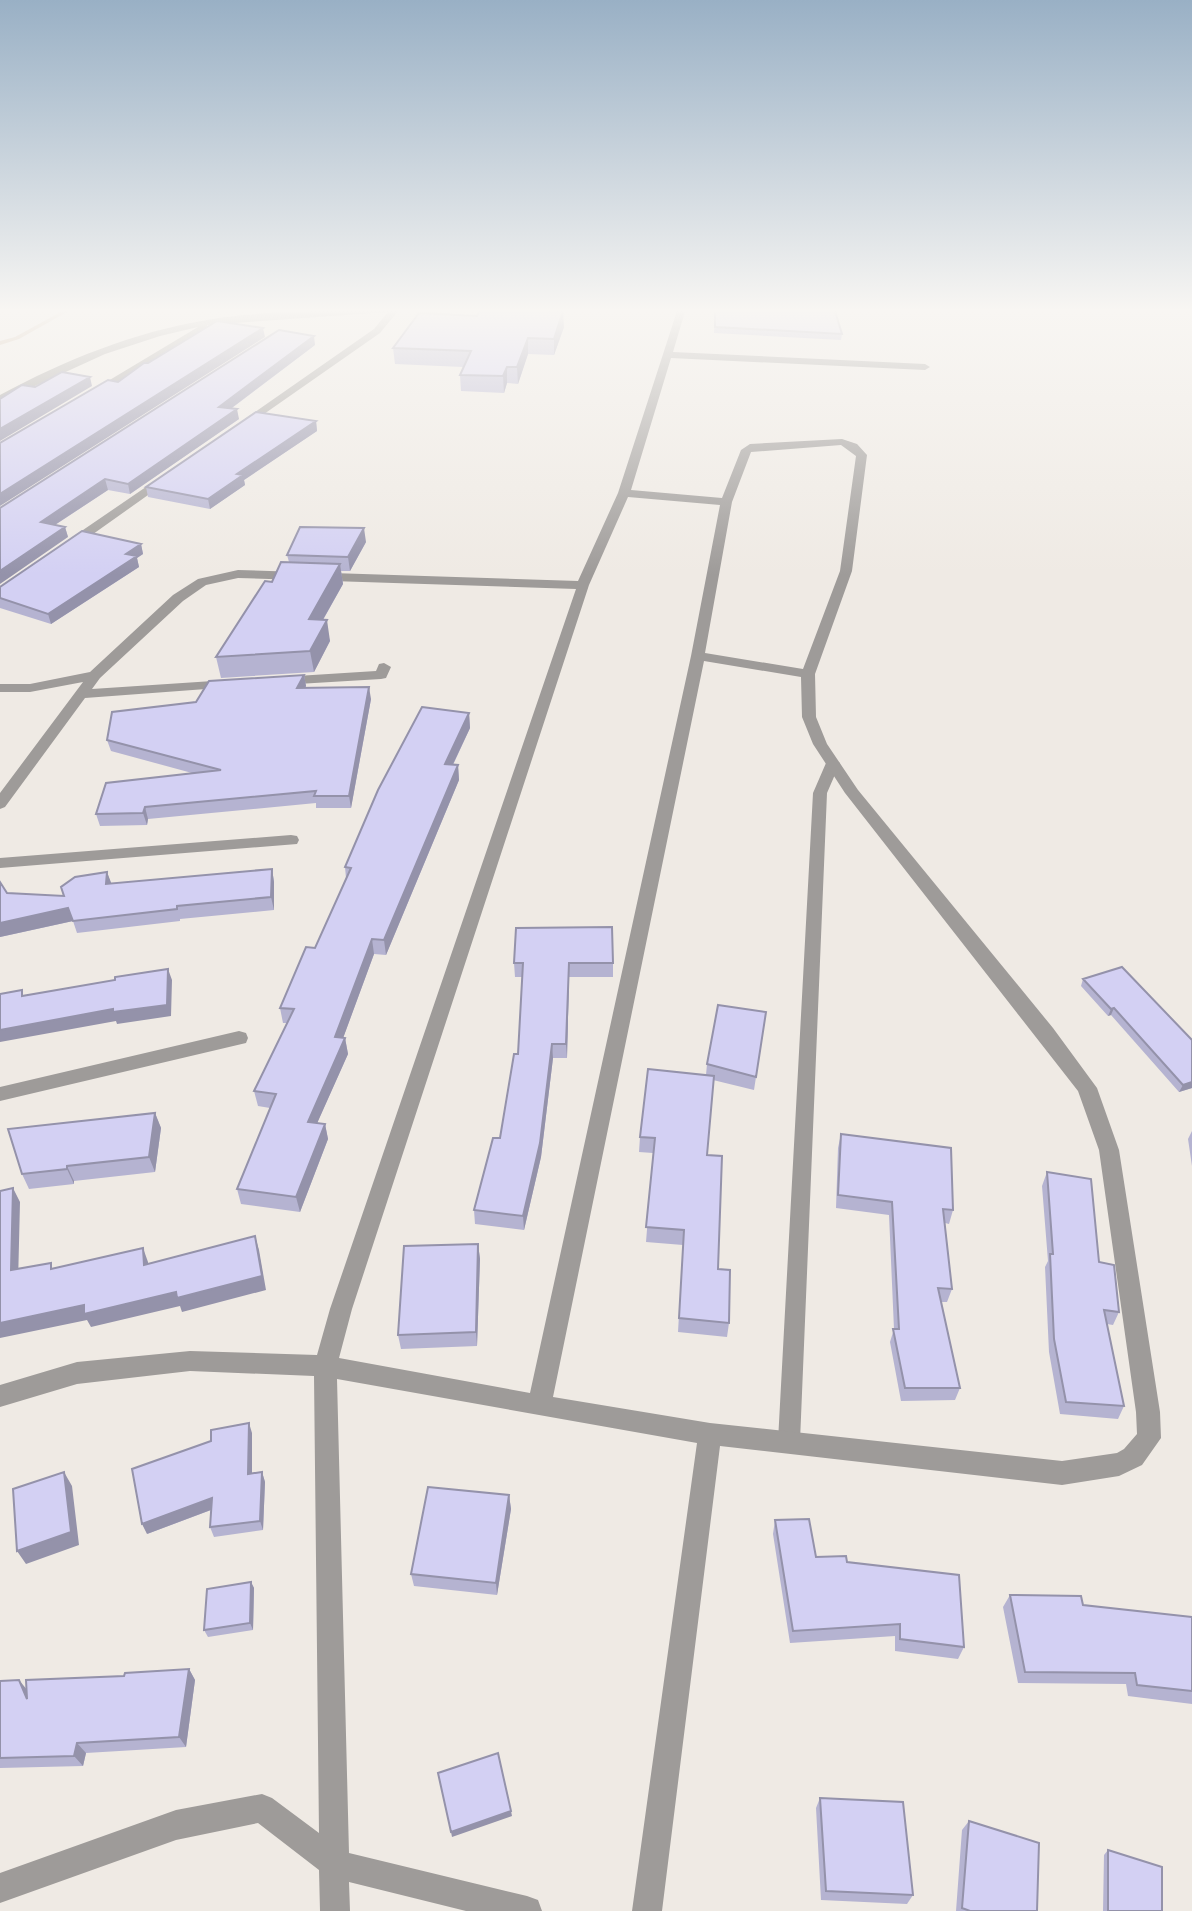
<svg xmlns="http://www.w3.org/2000/svg" width="1192" height="1911" font-family="Karla,sans-serif">
  <style>
    .lines { fill: none; stroke-linecap: round; stroke-linejoin: round }
    .stream { fill: #c4ab90; fill-rule: evenodd }
    .lane { fill: #9e9b99; fill-rule: evenodd }
    .street { fill: #9e9b99; fill-rule: evenodd }
    .wall { fill: #b5b3d1 }
    .shaded-wall { fill: #9492aa }
    .building { fill: #d3d0f3; stroke: #9492aa; stroke-width: 2 }
  </style>
  <rect width="100%" height="100%" fill="#efeae4"/>
  <g class="lines">
    <path class="stream" d="M68,308H74L19,339L0,345V341L15,337Z"/>
    <path class="lane" d="M833,759L840,763L827,793L800,1441L797,1448L789,1451L781,1448L778,1441L813,793L826,763Z"/>
    <path class="street" d="M379,308H405L398,311L380,333L244,428L235,426L374,329L388,312L207,325V329L97,395L88,393L198,327L160,336L105,354L0,402V395C65,360 134,332 207,320C263,310 322,312 379,308Z
      M678,308H686L673,352L925,364L930,367L925,370L671,358L631,490L722,498L741,450L750,444L842,439L857,444L867,455L852,571L815,674L816,717L827,744L858,790L1053,1028L1097,1088L1119,1150L1160,1412L1161,1438L1142,1465L1119,1476L1062,1485L720,1446L662,1911H632L697,1443L337,1379L349,1853L527,1896L538,1900L542,1911H466L349,1882L350,1911H320L319,1870L258,1823L176,1840L0,1903V1873L176,1810L262,1794L272,1798L319,1833L314,1376L190,1371L77,1384L0,1407V1385L77,1362L190,1351L317,1355L330,1309L576,589L238,578L206,585L183,601L100,678L92,689L228,680L235,684L233,687L85,698L5,807L0,809V793L83,682L30,692H0V684H30L90,672L173,595L198,579L238,570L578,581L618,493ZM841,445L856,456L840,571L803,669L705,653L732,502L751,452ZM628,497L720,505L691,656L530,1393L339,1358L352,1309L589,585ZM704,661L801,677L802,717L813,744L845,793L1078,1091L1099,1150L1136,1412L1137,1434L1124,1449L1117,1453L1062,1461L710,1423L553,1397Z
      M162,476L172,478L72,549H64V543Z
      M384,663L391,667L386,678L381,679L281,685L274,681L281,677L376,671L379,664Z
      M291,835L297,836L299,840L297,844L0,868V858Z
      M239,1031L246,1033L248,1038L246,1043L0,1101V1087Z"/>
  </g>
  <path class="wall" d="M715,308L842,334L841,340L714,333Z
    M564,327L554,355L528,354L518,384L507,383L504,393L461,391L460,375L463,367L395,364L393,348Z
    M315,345L232,408L239,419L130,494L108,490L55,525L65,527L68,537L0,508Z
    M316,421L317,431L244,480L245,485L210,509L148,497L146,487Z
    M366,542L350,571H341L343,584L323,620L330,641L314,672L221,678L216,657L272,582L289,562L287,555Z
    M141,544L143,554L137,558L139,567L51,624L0,608V587Z
    M304,675L306,686L305,688L371,699L351,808H316V803L148,819L147,825L100,826L96,814L192,773L111,751L107,740L196,702Z
    M469,713L470,728L453,765H458L459,780L386,955L374,954L343,1038H345L348,1054L317,1123L325,1124L328,1139L300,1212L241,1204L237,1189L270,1108L258,1106L254,1091L287,1023H283L280,1008L315,948L346,878L345,867Z
    M272,869L274,882V910L180,919V921L77,933L73,921L0,937V882L7,893L64,896L107,872L111,884Z
    M514,963H613V977H569L567,1058H553L541,1157L524,1230L475,1224L474,1210L500,1138L518,1054L522,977H515Z
    M1083,979L1192,1040V1088L1179,1092L1111,1015L1108,1016L1081,986Z
    M766,1012L754,1090L713,1080L707,1155L718,1269L729,1323L727,1337L678,1332L683,1245L646,1242L653,1153L639,1152L640,1137L706,1075L707,1064Z
    M155,1113L161,1128L155,1172L74,1181V1184L29,1189L22,1174Z
    M1192,1131V1166L1188,1139Z
    M841,1134L953,1210L949,1224L945,1223L952,1289L947,1302H941L960,1388L955,1400L901,1401L890,1342L894,1329L889,1215L836,1208L838,1148Z
    M1047,1172L1099,1262L1119,1312L1113,1325L1107,1324L1124,1406L1118,1419L1060,1414L1049,1352L1045,1267L1048,1261L1042,1186Z
    M478,1244L480,1259L477,1346L401,1349L398,1335Z
    M252,1433V1474L262,1472L265,1482L263,1530L214,1537L210,1527L211,1510L147,1534Z
    M509,1495L511,1509L497,1595L414,1586L411,1574Z
    M775,1520L816,1557L847,1562L964,1647L958,1659L895,1651V1636L790,1643L773,1534Z
    M251,1582L254,1588L253,1630L208,1637L204,1630Z
    M1010,1595L1083,1605L1192,1617V1704L1128,1696L1126,1684L1018,1683L1003,1607Z
    M189,1669L195,1680L186,1747L86,1753L83,1766L0,1768V1681L27,1690L124,1676Z
    M820,1798L913,1895L907,1904L821,1900L816,1808Z
    M969,1821L1037,1911H956L962,1830Z
    M1108,1850L1162,1911H1103L1104,1855Z"/>
  <path class="shaded-wall" d="M563,311L564,327L554,355V339Z
    M263,328L265,337L0,506V494Z
    M314,336L315,345L221,416L219,407Z
    M528,338V354L518,384L517,367Z
    M507,367V383L504,393L503,376Z
    M90,377L92,386L0,441V429Z
    M237,409L239,419L130,494L128,484Z
    M316,421L317,431L244,480L245,485L210,509L208,499L237,474Z
    M105,479L108,490L44,532L41,522Z
    M65,527L68,537L0,584V571Z
    M364,528L366,542L350,571L348,557Z
    M141,544L143,554L137,558L139,567L51,624L48,614L126,554Z
    M340,564L343,584L312,639L309,619Z
    M327,620L330,641L314,672L310,651Z
    M304,675L306,686L299,700L297,688Z
    M369,687L371,699L351,808L349,796Z
    M469,713L470,728L446,779L445,764Z
    M458,765L459,780L386,955L384,940Z
    M145,807L148,819L147,825L143,813Z
    M272,869L274,882V910L271,897Z
    M107,872L112,885L106,884Z
    M68,908L73,921L0,937V923Z
    M372,939L374,954L338,1052L335,1037Z
    M569,963V977L567,1058L566,1044Z
    M168,969L172,980L171,1016L117,1024L116,1021L0,1042V1030Z
    M1114,1008L1111,1015L1108,1016L1111,1009Z
    M345,1038L348,1054L311,1137L308,1122Z
    M552,1044L553,1058L541,1157L524,1230L523,1216Z
    M1192,1082V1088L1179,1092L1183,1085Z
    M155,1113L161,1128L155,1172L149,1157Z
    M325,1124L328,1139L300,1212L296,1197Z
    M67,1166L74,1181V1184L67,1169Z
    M13,1188L20,1202L18,1284L11,1270Z
    M255,1236L259,1250L266,1290L182,1312L180,1306L91,1327L87,1320L0,1338V1323Z
    M478,1244L480,1259L477,1346L476,1332Z
    M143,1248L148,1262L149,1279L144,1265Z
    M249,1423L252,1433V1484L248,1474Z
    M64,1472L72,1486L79,1545L26,1564L17,1551Z
    M262,1472L265,1482L263,1530L260,1521Z
    M509,1495L511,1509L497,1595L496,1583Z
    M212,1498L216,1508L147,1534L142,1524Z
    M251,1582L254,1588L253,1630L250,1623Z
    M189,1669L195,1680L186,1747L179,1737Z
    M19,1680L28,1691L27,1699Z
    M77,1743L86,1753L83,1766L74,1756Z
    M511,1811L512,1816L452,1837L451,1832Z"/>
  <path class="building" d="M480,308L563,311L554,339L528,338L517,367H507L503,376L460,375L471,351L393,348L419,313L477,316Z
    M715,308H834L842,334L715,327Z
    M217,321L263,328L0,494V443L108,380L118,382L144,363H148Z
    M279,330L314,336L219,407L237,409L128,484L105,479L41,522L65,527L0,571V508Z
    M62,372L90,377L0,429V399L22,385L35,387Z
    M256,412L316,421L237,474L243,475L208,499L146,487Z
    M300,527L364,528L348,557L287,555Z
    M82,531L141,544L126,554L137,556L48,614L0,598V587Z
    M281,562L340,564L309,619L327,620L310,651L216,657L265,581L272,582Z
    M304,675L297,688L369,687L349,796H314L316,791L145,807L143,813L96,814L106,783L221,770L107,740L112,712L196,702L209,681Z
    M422,707L469,713L445,764L458,765L384,940L372,939L335,1037L345,1038L308,1122L325,1124L296,1197L237,1189L276,1094L254,1091L294,1009L280,1008L306,947L315,948L351,868L345,867L378,790Z
    M272,869L271,897L177,906V909L73,921L68,908L0,923V882L7,893L64,896L61,887L75,877L107,872L106,884Z
    M612,927L613,963H569L566,1044H552L540,1143L523,1216L474,1210L493,1138H500L514,1054H518L523,963H514L516,928Z
    M1122,967L1192,1040V1082L1183,1085L1114,1008L1111,1009L1083,979Z
    M168,969L167,1005L113,1012V1009L0,1030V994L22,990V996L115,980V977Z
    M718,1005L766,1012L756,1077L707,1064Z
    M648,1069L714,1076L707,1155L722,1156L718,1269L730,1270L729,1323L679,1318L684,1230L646,1227L655,1138L640,1137Z
    M155,1113L149,1157L67,1166V1169L22,1174L8,1129Z
    M841,1134L951,1148L953,1210L943,1209L952,1289L938,1288L960,1388H905L893,1329H899L892,1202L838,1195Z
    M1047,1172L1091,1179L1099,1262L1114,1265L1119,1312L1104,1310L1124,1406L1066,1402L1054,1339L1050,1254H1053Z
    M13,1188L11,1270L51,1263V1269L143,1248L144,1265L255,1236L262,1276L177,1298L176,1292L84,1314V1305L0,1323V1191Z
    M478,1244L476,1332L398,1335L404,1246Z
    M249,1423L248,1474L262,1472L260,1521L210,1527L212,1498L142,1524L132,1469L211,1441V1430Z
    M64,1472L71,1532L17,1551L13,1489Z
    M428,1487L509,1495L496,1583L411,1574Z
    M809,1519L816,1557L846,1556L847,1562L959,1575L964,1647L900,1639V1624L793,1631L775,1520Z
    M251,1582L250,1623L204,1630L207,1589Z
    M1010,1595L1081,1596L1083,1605L1192,1617V1691L1137,1685L1135,1673L1025,1672Z
    M189,1669L179,1737L77,1743L74,1756L0,1758V1681L19,1680L27,1699L26,1680L124,1676L125,1673Z
    M498,1753L511,1811L451,1832L438,1773Z
    M820,1798L903,1802L913,1895L826,1891Z
    M969,1821L1039,1843L1037,1911H970L962,1908Z
    M1108,1850L1162,1867V1911H1108Z"/>
  <linearGradient id="sky" x2="0" y2="1"><stop stop-color="#99b0c5"/><stop offset="0.54" stop-color="#f8f6f3"/><stop offset="1" stop-color="#f8f6f3" stop-opacity="0"/></linearGradient>
  <rect width="1192" height="575" fill="url(#sky)"/>
</svg>
